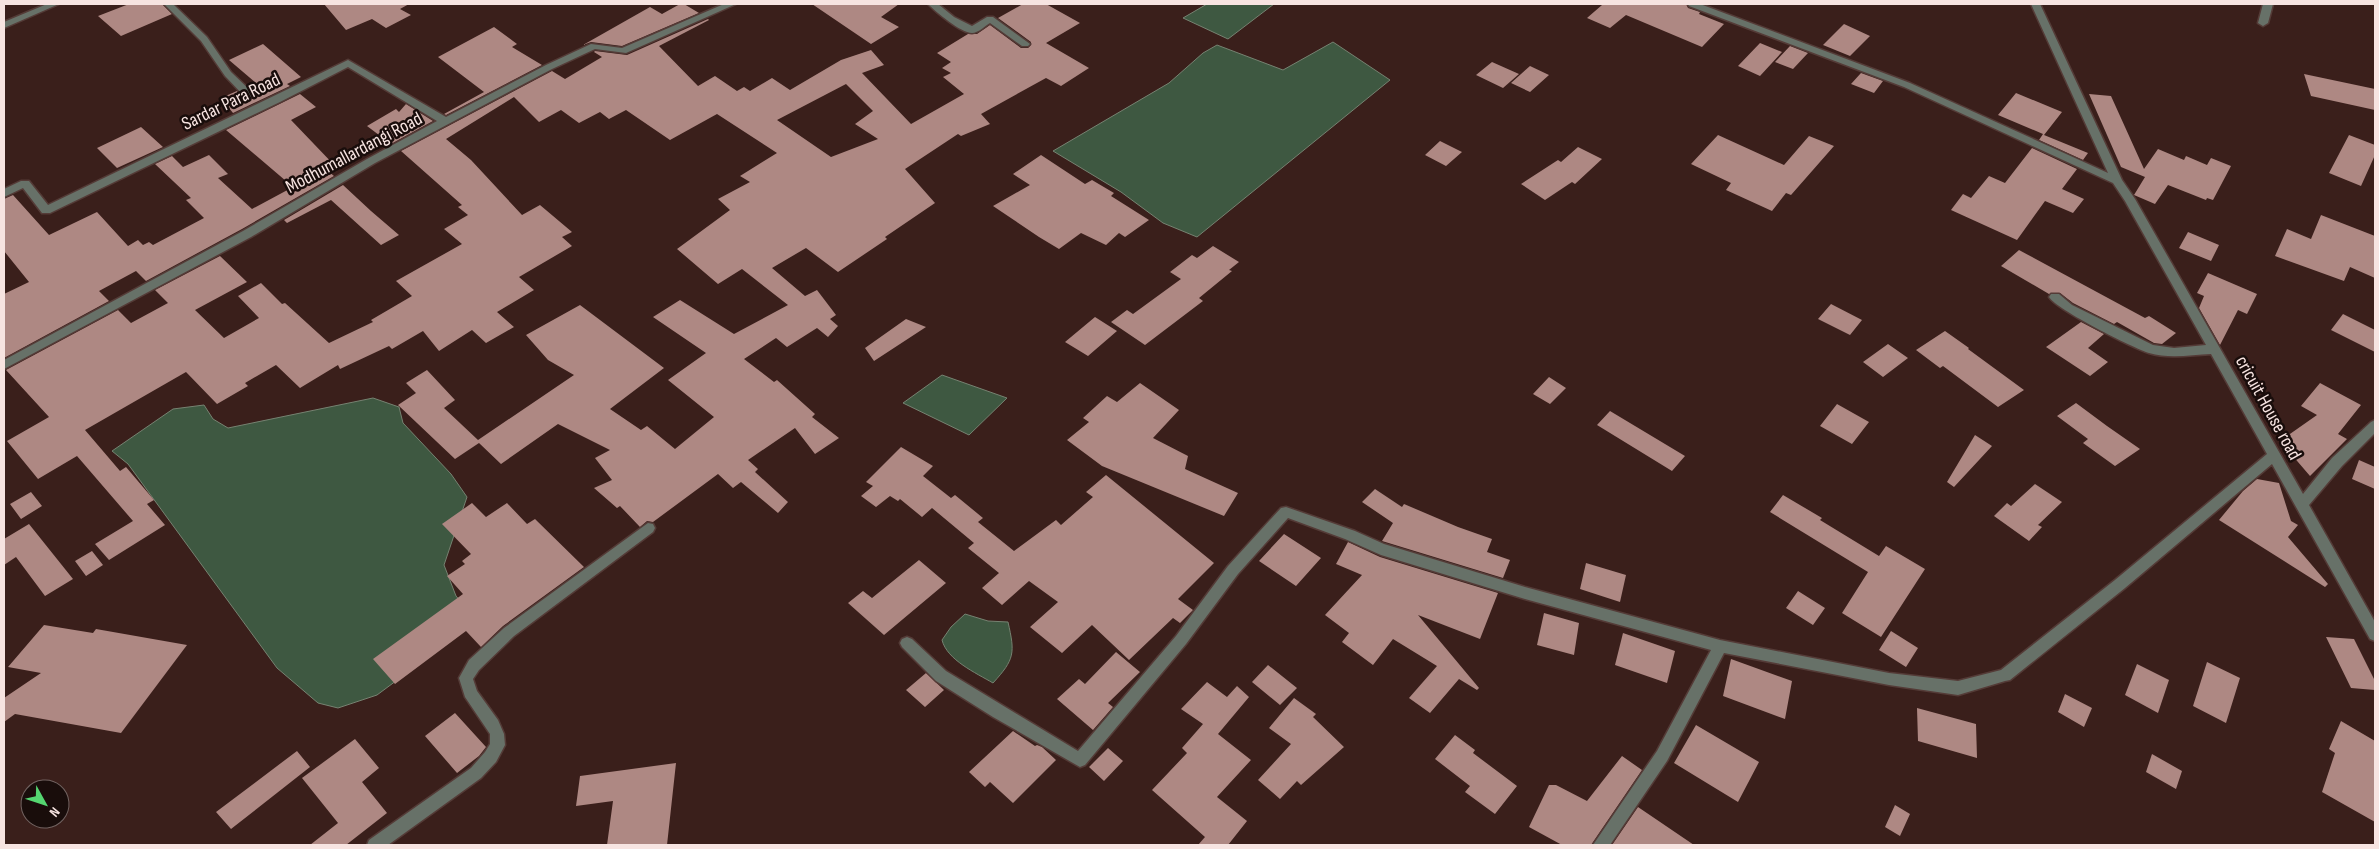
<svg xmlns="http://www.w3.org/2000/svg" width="2379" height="849" font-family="'Sofia Sans Condensed',sans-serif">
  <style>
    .water { fill: #3e5841; stroke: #768271 }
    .building { fill: #ae8883; fill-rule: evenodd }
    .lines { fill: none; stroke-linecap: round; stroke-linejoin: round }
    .minor-casing { stroke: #543b37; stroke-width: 3 }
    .minor { fill: #677168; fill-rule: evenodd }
    .labels { text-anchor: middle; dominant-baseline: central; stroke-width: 5; stroke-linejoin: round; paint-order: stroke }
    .street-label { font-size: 19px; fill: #f7e4e1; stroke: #190d0b }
  </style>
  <rect width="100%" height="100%" fill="#3a1f1b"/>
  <path class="water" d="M1207,4H1274L1228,39L1183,18Z
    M1333,42L1390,80L1197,237L1163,223L1121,192L1053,151L1169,83L1203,53L1217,45L1283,70Z
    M942,375L1007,398L969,435L903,403Z
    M373,398L399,407L403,423L451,474L467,497L444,565L456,596L476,619L474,623L377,695L338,708L318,703L277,668L128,464L112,451L173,409L204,405L213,419L228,428Z
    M965,614L988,621L1008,622C1015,653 1015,659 993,683C976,673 947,660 942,640L951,627Z"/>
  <path class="building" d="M129,4H162L172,14L121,36L98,16Z
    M324,4H409L400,9L411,15L386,28L372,19L346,30Z
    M680,4H684L699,13L622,46L591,42L583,45L650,7L662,14Z
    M812,4H899L881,17L899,27L871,44Z
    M1023,4H1046L1080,23L1046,43L1089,68L1061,86L1046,78L981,114L990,124L961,136L958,134L905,169L935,203L885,237L887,239L838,272L806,248L772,268L805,296L817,290L836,315L830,319L838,326L828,337L817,328L787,347L776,338L744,359L774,382L777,380L815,414L812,417L839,438L815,454L795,428L748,460L758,469L755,472L788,502L778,513L741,482L733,488L718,474L653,522L647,521L640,527L620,506L617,508L594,488L612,480L595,458L610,450L558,424L501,464L479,443L455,459L398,405L416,393L406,383L427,370L455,400L444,408L478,440L574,375L548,360L526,335L580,305L664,368L610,409L641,430L647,426L675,449L714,417L668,380L706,353L653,317L680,300L734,334L788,305L742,269L718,284L677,249L730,210L718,199L750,182L740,176L777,153L717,114L670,140L626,110L609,119L600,112L579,123L561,110L539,122L514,97L446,139L471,160L522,215L540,205L572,232L562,237L572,246L519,277L534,290L497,312L514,327L486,343L472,330L439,351L423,331L392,349L389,346L340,369L338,365L300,388L276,365L245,383L248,386L217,404L186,372L85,430L120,471L126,467L154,500L147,504L165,525L109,560L95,544L133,521L77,456L38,479L7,441L49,417L6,370L118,310L131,323L168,303L155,290L220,256L247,282L195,310L224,338L259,318L238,296L261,283L282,304L285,303L329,343L373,322L371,320L412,296L396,281L462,244L444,229L468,215L458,207L462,205L401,151L552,71L565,79L602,57L594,52L595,51L627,55L708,19L709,20L659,46L698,86L715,76L737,91L744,87L750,91L772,78L790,90L841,60L871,50L884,65L862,73L911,124L964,94L943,77L951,73L942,68L951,62L937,53L968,34H977L990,25L1021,48H1028L1031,45V42L998,18ZM846,84L873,111L855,124L878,139L831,157L777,120Z
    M1600,4H1686L1688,8L1700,12L1699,14L1724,24L1702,47L1626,15L1610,28L1587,18L1602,5Z
    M1844,24L1870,36L1850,56L1823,45Z
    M494,27L517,44L512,47L542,65L446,115L444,114L484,92L438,57Z
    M1760,43L1782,52L1760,76L1738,66Z
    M263,44L301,77L287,84L290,86L233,113L221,98L237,91L244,98L253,99L255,93L249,86L256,83L229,60Z
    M1790,46L1808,53L1793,69L1775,62Z
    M1492,62L1519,74L1503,88L1476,75Z
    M1530,66L1549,75L1530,92L1511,83Z
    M1861,73L1883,81L1874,93L1851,84Z
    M2304,74L2375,89V110L2311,96Z
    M2016,93L2062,112L2044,135L2088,153L2083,160L2039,140L2043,134L1998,115Z
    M300,94L316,107L291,120L336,167L328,171L334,176L242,229L146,281L136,271L99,291L109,301L4,358V294L29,282L4,251V199L13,195L49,235L97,212L128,246L138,240L143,245L149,242L153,245L204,218L186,200L191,198L155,164L172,156L183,167L209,155L228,174L218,178L252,209L293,187L226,130Z
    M2089,94L2111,96L2144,169L2158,149L2184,160L2186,156L2207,165L2211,158L2231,166L2213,200L2207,198L2206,200L2168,185L2155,204L2134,195L2145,177L2121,167Z
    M406,104L433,121L391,144L367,126L396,109L399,112Z
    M141,127L163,147L117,168L97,148Z
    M1718,135L1784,165L1809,136L1834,146L1791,195L1786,193L1772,211L1726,190L1731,183L1691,164Z
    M2349,135L2375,145V155L2361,186L2329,173Z
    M1440,141L1462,152L1446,166L1425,155Z
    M1578,147L1602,159L1575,184L1572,182L1545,200L1521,184L1558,160L1561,162Z
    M2032,148L2077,169L2062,189L2084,199L2073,213L2045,201L2017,240L1951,210L1963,194L1971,198L1989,176L2005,183Z
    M1041,155L1085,184L1092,180L1114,193L1111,196L1149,220L1125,237L1119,233L1106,245L1081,233L1059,249L1039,237L993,206L1030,185L1013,174Z
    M343,185L371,211L399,235L381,245L331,200L287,223L284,220Z
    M2321,215L2375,236V278L2350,267L2344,281L2275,256L2287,229L2311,239Z
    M2188,232L2219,245L2211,261L2179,248Z
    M1213,246L1239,262L1229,270L1232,271L1199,298L1203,301L1145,345L1111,322L1127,310L1133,314L1181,279L1170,272L1192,255L1197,258Z
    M2019,250L2145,318L2149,316L2176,333L2162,344L2154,343L2117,322L2114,324L2073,303L2060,293L2049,294L2001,266Z
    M2208,273L2257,294L2247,314L2238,310L2220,345L2199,308L2204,296L2197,293Z
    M1831,304L1862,320L1850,335L1818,319Z
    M2343,314L2375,330V352L2331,330Z
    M1095,317L1117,331L1088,356L1065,342Z
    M906,319L926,327L874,361L865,348Z
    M2081,322L2104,334L2088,348L2108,362L2090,376L2046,347Z
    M1945,331L1969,348L1968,349L2024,390L1998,407L1943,366L1940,368L1916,350Z
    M1888,344L1908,358L1883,377L1863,362Z
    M1549,377L1566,388L1550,404L1533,394Z
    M1140,383L1179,410L1153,438L1188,456L1185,469L1238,493L1224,516L1102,466L1067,440L1089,422L1083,418L1107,396L1117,402Z
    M2320,383L2361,405L2338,434L2347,439L2310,476L2280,441L2317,415L2301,406Z
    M2076,403L2107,426L2140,449L2115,466L2083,443L2088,439L2057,416Z
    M1837,404L1869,422L1852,444L1820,426Z
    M1610,411L1685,456L1672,471L1597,425Z
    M1975,435L1992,446L1954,487L1947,482Z
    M901,447L933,466L923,476L951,498L955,495L983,518L978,522L1014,551L1056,520L1061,525L1093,497L1086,492L1106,475L1214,563L1178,599L1193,610L1180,623L1173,618L1129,660L1092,625L1062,653L1030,627L1058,602L1029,581L1002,605L982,588L999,573L968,548L974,543L932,508L922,517L900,499L898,501L890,496L876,507L861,496L873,486L866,482Z
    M2359,460L2375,467V489L2352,479Z
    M2257,479L2279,483L2291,521L2298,525L2288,537L2328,584L2325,587L2219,520L2243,491Z
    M2035,484L2062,502L2038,525L2042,527L2029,541L1994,516L2007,503L2011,506Z
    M1375,489L1402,507L1404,504L1458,527L1492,539L1487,552L1510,560L1503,578L1382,541L1393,523L1362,502Z
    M31,492L42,506L21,519L10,504Z
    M1783,495L1822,518L1820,520L1879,556L1886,546L1925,569L1881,637L1842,613L1868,572L1770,512Z
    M472,503L486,517L507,503L527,524L535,519L584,567L503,626L481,647L466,631L395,684L373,659L463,594L447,576L465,564L462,561L471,554L442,524Z
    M29,524L73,579L45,596L16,557L4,565V539Z
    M1284,534L1321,558L1296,586L1259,561Z
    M1348,542L1380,557L1498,593L1480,639L1418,615L1479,688L1477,690L1459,679L1430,713L1409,698L1437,666L1393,639L1373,665L1342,642L1349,633L1325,615L1362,575L1336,564Z
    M92,551L103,565L86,576L75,561Z
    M919,560L946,583L884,635L848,603L863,591L872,598Z
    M1586,563L1626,575L1620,602L1580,589Z
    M1798,591L1825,608L1813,625L1786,608Z
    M1544,613L1579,623L1574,655L1537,645Z
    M44,625L93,633L96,629L187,645L121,733L15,714L4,722V698L41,673L8,667Z
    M1891,631L1918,648L1906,667L1879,650Z
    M1623,633L1675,651L1667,683L1615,665Z
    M2326,637L2354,639L2375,681V690L2351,688Z
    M1116,652L1140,672L1108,703L1113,707L1093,730L1057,699L1079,679L1085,684Z
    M1731,659L1792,681L1785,719L1723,696Z
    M2207,662L2240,678L2226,723L2193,706Z
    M2137,664L2169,680L2158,713L2125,695Z
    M1268,665L1297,688L1280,705L1252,682Z
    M926,673L944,690L925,707L906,690Z
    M1207,682L1227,697L1237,686L1249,697L1218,734L1251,760L1217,797L1247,821L1228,845H1198L1205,837L1152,790L1187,753L1182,748L1203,724L1181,709Z
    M2065,694L2092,708L2084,727L2058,712Z
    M1294,698L1316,714L1313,717L1344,747L1301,785L1297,781L1280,799L1258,780L1291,744L1269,728Z
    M1917,708L1976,724L1977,758L1918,741Z
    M455,713L486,747L479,756L457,773L425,736Z
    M2341,721L2375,741V822L2322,792L2335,753L2329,749Z
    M1696,725L1759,762L1738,802L1674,763Z
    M1013,731L1035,746L1037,745L1042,747L1056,760L1013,803L990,782L985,787L969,772Z
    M1455,735L1475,750L1473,753L1517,786L1495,814L1465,792L1470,786L1435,759Z
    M355,739L379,768L362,782L387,813L346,845H310L338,823L302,778Z
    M1108,748L1123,761L1104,781L1089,767Z
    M297,751L310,767L231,829L216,812Z
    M2152,754L2182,771L2176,789L2146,772Z
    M1622,756L1642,770L1591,845H1562L1529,827L1549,785H1556L1587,801Z
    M676,763L667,845H607L613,801L576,806L580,776Z
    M1895,805L1910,814L1900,836L1885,827Z
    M1638,807L1694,845H1612Z"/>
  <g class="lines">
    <g class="minor-casing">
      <path id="minor" d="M47,4H59L4,28V22Z
        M164,4H173L207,37L231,72L253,93V97H245L225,76L201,41Z
        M724,4H736L626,53L595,49L552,69L375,163L251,237L4,369V360L243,231L367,159L437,121L348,67L280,102L50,213H42L23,188L4,197V189L21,181H29L48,205L348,60L446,117L546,65L591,44L622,48Z
        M928,4H938L954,17L972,26L987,17H993L1030,44L1028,46H1022L990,23C985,26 978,33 972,33C961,33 936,12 928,4Z
        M1688,4H1700L1910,83L2108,173L2031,4H2040L2122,180L2135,199L2303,494L2332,458L2371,422L2375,420V433L2342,466L2309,505L2375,622V641L2370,639L2272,464L2125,588L2010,680L2005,681L1958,695L1889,685L1724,653L1667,761L1610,845H1593L1657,751L1711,650L1525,599L1381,555L1345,539L1288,518L1238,574L1186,644L1085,765L1080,767L993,717L936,681L902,647L900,643L902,639L907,637L912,639L946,671L1078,751L1176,636L1228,566L1281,508L1286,507L1355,531L1384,544L1525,587L1720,640L1889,673L1958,681L2001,670L2115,580L2267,454L2211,354C2191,355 2169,359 2149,353C2133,348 2057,310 2049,297L2051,294H2059L2072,305L2153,345L2174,348L2206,345L2125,201L2113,183L1904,87L1689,6Z
        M2263,4H2273L2268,23L2263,26L2258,23Z
        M648,523L653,524L655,528L653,532L514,636L479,670L473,679L477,691L498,720L504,734L505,745L496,762L481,778L388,845H367L369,840L471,768L485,752L490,744V734L465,697L459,678L469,660L504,628Z"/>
    </g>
    <use href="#minor" class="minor"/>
  </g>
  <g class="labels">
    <g class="street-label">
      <text transform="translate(231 102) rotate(-26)">Sardar Para Road</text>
      <text transform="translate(354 153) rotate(-28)">Modhumallardangi Road</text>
      <text transform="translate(2268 408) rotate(61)">cricuit House road</text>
    </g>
  </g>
  <rect width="2379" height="849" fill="none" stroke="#f7e4e1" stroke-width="10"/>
  <g transform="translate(45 804) rotate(130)"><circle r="24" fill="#190d0b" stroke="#726361"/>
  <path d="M0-4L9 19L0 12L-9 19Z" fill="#55d671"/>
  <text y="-8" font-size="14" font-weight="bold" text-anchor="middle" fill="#f7e4e1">N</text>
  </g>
</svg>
